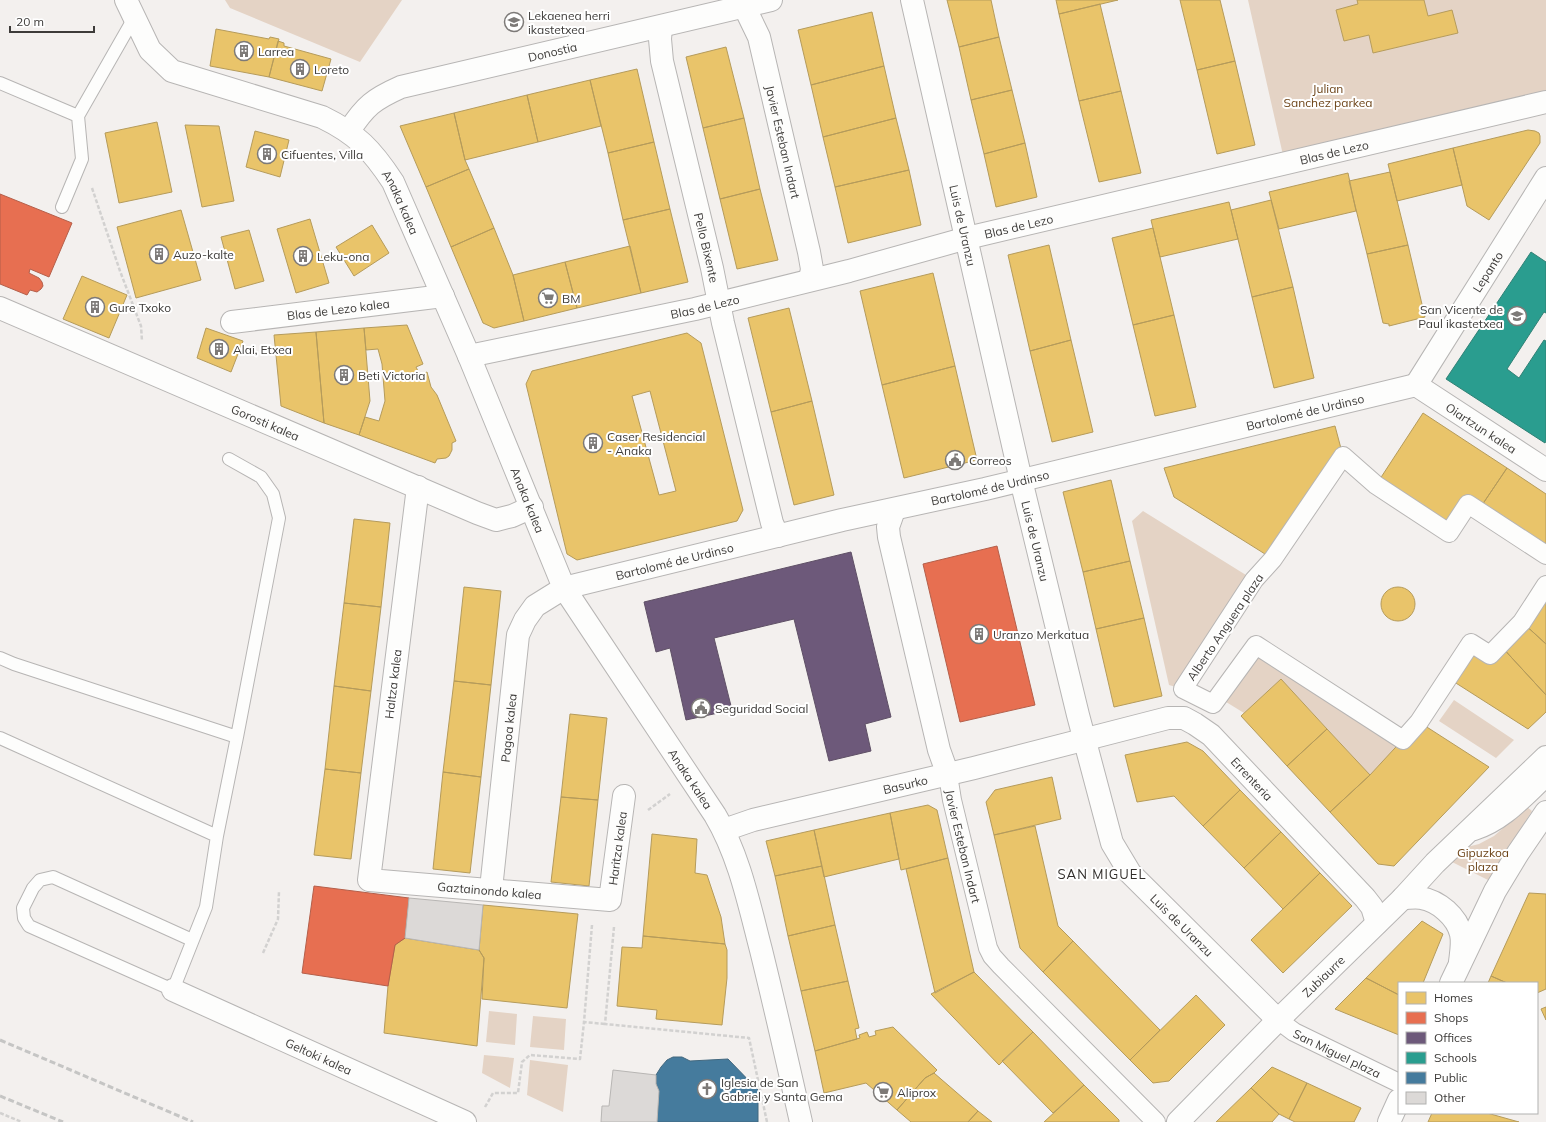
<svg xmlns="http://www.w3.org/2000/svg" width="1546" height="1122" font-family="Mulish,sans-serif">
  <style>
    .green { fill: #e4d3c5 }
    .homes { fill: #e9c46a; stroke: #b59b5b; fill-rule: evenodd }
    .shops { fill: #e76f51; stroke: #b45f4a }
    .offices { fill: #6d597a; stroke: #5f5066 }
    .schools { fill: #2a9d8f; stroke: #308075 }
    .public { fill: #457b9d; stroke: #43687f }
    .building { fill: #dcd9d7; stroke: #b8b6b4 }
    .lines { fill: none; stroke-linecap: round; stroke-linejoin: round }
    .service-casing { stroke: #b7b5b4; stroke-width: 14 }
    .pedestrian-casing { stroke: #b7b5b4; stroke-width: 20 }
    .minor-casing { stroke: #b7b5b4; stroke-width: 24 }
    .tertiary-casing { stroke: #b7b5b4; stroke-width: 24 }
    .secondary-casing { stroke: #b7b5b4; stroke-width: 24 }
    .path { stroke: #d2d1d0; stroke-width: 2.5; stroke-dasharray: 4 2; stroke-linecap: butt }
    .service { stroke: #fdfdfc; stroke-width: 12 }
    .pedestrian { stroke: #fdfdfc; stroke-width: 18 }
    .minor { stroke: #fdfdfc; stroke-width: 22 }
    .tertiary { stroke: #fdfdfc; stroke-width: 22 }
    .secondary { stroke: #fdfdfc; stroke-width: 22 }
    .rail { stroke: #c5c5c4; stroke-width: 3; stroke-dasharray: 6 3; stroke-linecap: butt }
    .labels { text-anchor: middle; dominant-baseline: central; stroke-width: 4; stroke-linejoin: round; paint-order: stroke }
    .poi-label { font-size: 12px; fill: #3d3b39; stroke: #fff; text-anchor: start }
    .street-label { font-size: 12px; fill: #3d3b39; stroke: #fff }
    .park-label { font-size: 12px; fill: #6d4418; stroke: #fff }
    .neighbourhood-label { font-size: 13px; letter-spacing: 1px; fill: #322e2b; stroke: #fff }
  </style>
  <rect width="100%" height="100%" fill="#f3f0ee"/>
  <path class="green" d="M225,0H402L360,62L230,8Z
    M1248,0H1357L1358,4L1336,10L1344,41L1369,35L1373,53L1458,33L1428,16L1424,0H1546V102L1285,164Z
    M1143,511L1254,580L1183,689L1169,685L1132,521Z
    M1256,645L1403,740L1370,775L1281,679L1244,713L1218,697Z
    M1454,700L1514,740L1496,758L1439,721Z
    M1527,807L1532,811L1488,880L1452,862L1467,847L1479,844L1494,836Z
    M489,1011L517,1014L515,1045L486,1042Z
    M533,1016L566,1019L564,1050L530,1047Z
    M484,1055L514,1058L510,1088L482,1073Z
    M530,1060L568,1065L563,1112L527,1095Z"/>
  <path class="homes" d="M947,0H991L999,37L959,47Z
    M1056,0H1118L1059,14Z
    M1180,0H1220L1235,61L1197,70Z
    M1357,0H1424L1428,16L1452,10L1458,33L1373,53L1369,35L1344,41L1336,10L1358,4Z
    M1100,4L1121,91L1079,101L1059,14Z
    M872,12L884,66L811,85L798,30Z
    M216,29L269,39L270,37L279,39L269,77L210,66Z
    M999,37L1012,90L971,100L959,47Z
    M278,41L284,43V46L331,59L322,91L269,77Z
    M726,47L744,118L703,128L686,57Z
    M1235,61L1255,145L1217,154L1197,70Z
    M884,66L896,118L823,137L811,85Z
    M637,69L654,142L608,153L590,80Z
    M590,80L601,126L538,142L527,95Z
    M1012,90L1025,143L984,154L971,100Z
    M1121,91L1141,173L1099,182L1079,101Z
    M527,95L538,142L465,160L454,113Z
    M454,113L465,160L469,169L426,187L400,126Z
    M744,118L760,189L720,199L703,128Z
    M896,118L909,170L835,187L823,137Z
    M157,122L172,192L119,203L105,133Z
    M185,125L219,126L234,201L202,207Z
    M1528,130L1535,131L1539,133L1540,136V143L1489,220L1467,206L1453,148Z
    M255,131L289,140L280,177L246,167Z
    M654,142L670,209L623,220L608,153Z
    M1025,143L1037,197L996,207L984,154Z
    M1453,148L1462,185L1397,201L1388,164Z
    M469,169L494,228L451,247L426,187Z
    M909,170L921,225L848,243L835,187Z
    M1390,172L1408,245L1367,254L1349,181Z
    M1348,173L1356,211L1279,229L1269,192Z
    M760,189L778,260L737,269L720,199Z
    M1271,200L1293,287L1252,297L1231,210Z
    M1229,202L1238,239L1160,257L1151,220Z
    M670,209L688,282L641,293L623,220Z
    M181,210L201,280L136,298L117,227Z
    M310,219L329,283L296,293L277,229Z
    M372,225L389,253L354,276L336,247Z
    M494,228L513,275L524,321L494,328L483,323L451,247Z
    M1153,228L1174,315L1133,325L1112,238Z
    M249,230L264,281L235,289L221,237Z
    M1049,245L1071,340L1030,351L1008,255Z
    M1408,245L1425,317L1389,326V324L1383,323L1367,254Z
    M630,246L641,293L577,308L565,262Z
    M565,262L577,308L524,321L513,275Z
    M933,273L955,366L882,385L860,291Z
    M82,276L127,295L109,338L63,319Z
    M1293,287L1314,378L1274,388L1252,297Z
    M789,308L812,401L771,412L748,318Z
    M1174,315L1196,407L1155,416L1133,325Z
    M407,325L423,364L416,367L420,375L427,372L431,387L437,395L456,441L452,443V450L449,456L446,458L437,459L435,463L359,435L365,417L379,421L385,401L382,364L378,349L366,350L364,328Z
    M206,328L243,341L231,372L197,358Z
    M364,328L370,401L359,435L324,423L316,332Z
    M316,332L324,423L281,406L274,335Z
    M687,333L701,343L743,510L737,521L577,560L567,554L526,384L532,371ZM650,391L676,491L659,495L632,396Z
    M1071,340L1093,432L1052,442L1030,351Z
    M955,366L977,460L904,478L882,385Z
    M812,401L834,495L794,505L771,412Z
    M1423,413L1507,468L1478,511L1468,504L1449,533L1376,485Z
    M1335,426L1343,456L1273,559L1174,497L1164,468Z
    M1507,468L1546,494V555L1478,511Z
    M1111,480L1130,561L1083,572L1063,492Z
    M354,519L390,523L381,607L344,603Z
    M1130,561L1144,618L1096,629L1083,572Z
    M1546,585V644L1522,622Z
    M464,587L501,591L491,685L454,681Z
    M1381 604a17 17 0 1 1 34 0a17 17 0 1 1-34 0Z
    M344,603L381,607L371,691L334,686Z
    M1144,618L1162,696L1114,707L1096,629Z
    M1522,622L1546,644V695L1500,645Z
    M1471,643L1500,645L1546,695V712L1528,729L1448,678Z
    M1281,679L1327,729L1287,766L1241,716Z
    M454,681L491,685L481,777L443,772Z
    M334,686L371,691L361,773L325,769Z
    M570,714L607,718L598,800L561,797Z
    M1419,722L1489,767L1394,866L1378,864L1330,812L1370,775Z
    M1327,729L1370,775L1330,812L1287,766Z
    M1187,742L1203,751L1240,790L1203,826L1174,796L1137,802L1125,755Z
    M325,769L361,773L351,859L314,855Z
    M443,772L481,777L470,873L433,869Z
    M1052,777L1061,819L994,835L986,802L995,790Z
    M1240,790L1281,832L1244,868L1203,826Z
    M561,797L598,800L589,886L551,882Z
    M928,805L937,810L948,858L901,870L890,813Z
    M890,813L899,859L824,877L814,830Z
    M1035,826L1058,926L1073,941L1043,972L1020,948L994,835Z
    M814,830L822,866L775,876L766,841Z
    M1281,832L1320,873L1283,909L1244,868Z
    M652,834L697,839L695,873L707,875L721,917L725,944L643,936Z
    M948,858L974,972L935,993L906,869Z
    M822,866L835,925L788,936L775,876Z
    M1320,873L1352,906L1283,973L1251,940Z
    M1529,893L1546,894V989L1537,993V983H1507L1491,976Z
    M483,905L578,914L567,1008L482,999L484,958L479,950Z
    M1422,921L1443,934L1423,983H1399V995L1366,978Z
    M835,925L848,981L801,991L788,936Z
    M643,936L725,944L727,950V978L722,1025L656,1019L657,1010L617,1006L622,947L642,948Z
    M405,938L479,950L484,958L477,1046L384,1033L388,986L395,945Z
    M1073,941L1160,1030L1130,1060L1043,972Z
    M974,972L1033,1032L999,1065L931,994Z
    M1491,976L1507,983H1488Z
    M1366,978L1399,995V1035L1335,1009Z
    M848,981L859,1028L855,1029L857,1039L815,1051L801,991Z
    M1196,995L1225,1025L1169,1081L1153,1083L1130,1060Z
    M1546,1007V1020L1541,1009Z
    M893,1027L937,1070L934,1073L925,1078L897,1110L866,1083L824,1093L815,1051L860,1038L859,1035L867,1032L869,1037L876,1035L875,1031Z
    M1033,1032L1084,1085L1053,1113L1002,1061Z
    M1272,1067L1307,1083L1289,1119L1279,1114L1251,1088Z
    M934,1073L978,1111L968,1122H911L897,1110L925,1078Z
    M1307,1083L1361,1108L1354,1122H1295L1289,1119Z
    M1084,1085L1119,1120V1122H1044Z
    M1251,1088L1279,1114L1272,1122H1216Z
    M978,1111L992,1122H968Z
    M1432,1113H1487L1519,1122H1428Z"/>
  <path class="shops" d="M0,194L72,223L49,277L30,269L29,273L39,278L42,282L43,286L41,289L37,292L30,290L27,295L0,284Z
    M997,546L1035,705L960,722L923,564Z
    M314,886L409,898L405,938L395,945L388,986L302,973Z"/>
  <path class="offices" d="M851,552L891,717L865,724L871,751L829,761L794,619L714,638L732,710L686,720L670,648L656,652L644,602Z"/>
  <path class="schools" d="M1531,252L1546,262V313L1544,312L1507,369L1519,378L1544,340L1546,341V441L1545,443L1446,379Z"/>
  <path class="public" d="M673,1057H682L690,1061L728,1059L758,1090V1122H657L659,1091L656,1084V1075L661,1067L667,1060Z"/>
  <path class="building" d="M409,898L483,905L479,950L405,938Z
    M613,1070L656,1075V1084L659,1091L657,1122H601L602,1106H609Z"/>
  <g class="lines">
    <g class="service-casing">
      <path id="service" d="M0,83L78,116L134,18
        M62,207L82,159L78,116
        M0,658L14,664L237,737
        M0,738L217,836
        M192,940L53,877L40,880L33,888L23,908L24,918L29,926L173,990L206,907L217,836L237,737L279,518L273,494L261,477L229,459"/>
    </g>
    <g class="pedestrian-casing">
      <g id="pedestrian">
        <path d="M1546,555L1468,504L1449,533L1376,485L1343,456L1273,559L1254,580L1183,689L1213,704L1256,645L1403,740L1419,722L1471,643L1490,655L1522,622L1546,585"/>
        <path id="s1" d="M948,775L952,800L988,948L992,956L1001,966L1156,1122"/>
        <path id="s2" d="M1278,1020L1294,1032L1399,1083"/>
      </g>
    </g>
    <g class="minor-casing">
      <g id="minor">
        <path id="s3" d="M912,0L1021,480L1078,715L1112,843L1130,873L1278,1020"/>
        <path id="s4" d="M744,6L759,37L809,252L812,269L810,280"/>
        <path id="s5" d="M661,27L660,39L662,61L712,268L723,323L772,523L778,536"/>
        <path id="s6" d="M349,131C365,106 374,99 401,87L771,0"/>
        <path id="s7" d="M0,308L477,513L496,520L512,516L532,507"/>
        <path id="s8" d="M232,322L443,296"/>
        <path id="s9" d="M469,356L695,309L849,271L967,238L1546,102"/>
        <path id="s10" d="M1416,385L1546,178"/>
        <path id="s11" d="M1416,385L1546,470"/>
        <path id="s12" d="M418,487L369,880L610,900L624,796"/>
        <path d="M894,510L888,527L889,537L939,750L948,775"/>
        <path d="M1474,829C1503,820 1524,795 1546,775"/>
        <path id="s13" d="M724,830L753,820L974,768L1168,718H1184L1195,724L1211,735L1365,898L1372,907L1377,923"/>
        <path id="s14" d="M491,889L518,635L525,620L535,606L564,588L842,520L985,489L1416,385"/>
        <path d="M1403,898C1409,898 1416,897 1421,898C1439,901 1457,917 1461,934C1463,943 1461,953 1460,962"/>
      </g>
    </g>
    <g class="tertiary-casing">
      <g id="tertiary">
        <path id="s15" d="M126,0L150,50L172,71L322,117C357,134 372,150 393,182L469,356L564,588L715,815C739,855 749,904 761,950C775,1007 788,1064 801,1122"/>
        <path id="s16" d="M173,990L465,1122"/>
      </g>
    </g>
    <g class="secondary-casing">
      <g id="secondary">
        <path d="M1451,983L1495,891L1518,853L1546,812"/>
        <path id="s17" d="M1178,1122L1278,1020L1403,898L1435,863L1546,757"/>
        <path d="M1389,1122L1399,1100"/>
      </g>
    </g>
    <path class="path" d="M92,188L120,271L141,326L142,341
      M648,810L670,794
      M592,925L584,1022L605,1024
      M614,927L605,1024L749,1038L767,1122
      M263,953L278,919L279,891
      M485,1107L493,1093H518L522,1062L530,1055L580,1059L584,1022
      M0,1113L22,1122"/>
    <use href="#service" class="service"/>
    <use href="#pedestrian" class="pedestrian"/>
    <use href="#minor" class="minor"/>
    <use href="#tertiary" class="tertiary"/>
    <use href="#secondary" class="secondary"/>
    <path class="rail" d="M0,1040L193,1122
      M0,1096L63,1122"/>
  </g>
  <defs>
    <g id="school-ring" transform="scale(1)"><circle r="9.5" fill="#fff" stroke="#7d7a78" stroke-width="1.5"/><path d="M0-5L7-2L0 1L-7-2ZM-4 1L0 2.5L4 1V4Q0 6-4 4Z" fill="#7d7a78"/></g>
    <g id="building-ring" transform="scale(1)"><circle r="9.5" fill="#fff" stroke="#7d7a78" stroke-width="1.5"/><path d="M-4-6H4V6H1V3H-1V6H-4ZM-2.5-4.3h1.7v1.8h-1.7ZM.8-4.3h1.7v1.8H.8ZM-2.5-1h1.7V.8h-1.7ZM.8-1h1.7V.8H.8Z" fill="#7d7a78"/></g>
    <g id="supermarket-ring" transform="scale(1)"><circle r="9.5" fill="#fff" stroke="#7d7a78" stroke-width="1.5"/><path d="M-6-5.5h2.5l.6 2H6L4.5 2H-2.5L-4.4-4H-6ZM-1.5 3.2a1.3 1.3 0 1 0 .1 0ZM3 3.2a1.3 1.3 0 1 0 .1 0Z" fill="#7d7a78"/></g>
    <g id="civic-ring" transform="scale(1)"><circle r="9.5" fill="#fff" stroke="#7d7a78" stroke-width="1.5"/><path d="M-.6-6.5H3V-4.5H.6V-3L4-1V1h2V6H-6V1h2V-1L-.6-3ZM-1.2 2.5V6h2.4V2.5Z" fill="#7d7a78"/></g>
    <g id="church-ring" transform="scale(1)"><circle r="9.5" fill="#fff" stroke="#7d7a78" stroke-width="1.5"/><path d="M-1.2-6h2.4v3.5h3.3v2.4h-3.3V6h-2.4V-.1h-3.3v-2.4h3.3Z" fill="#7d7a78"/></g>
  </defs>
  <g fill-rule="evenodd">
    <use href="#school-ring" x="514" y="22"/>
    <use href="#building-ring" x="244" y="51"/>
    <use href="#building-ring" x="300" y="69"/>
    <use href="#building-ring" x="267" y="154"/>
    <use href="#building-ring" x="159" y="254"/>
    <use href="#building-ring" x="303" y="256"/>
    <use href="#supermarket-ring" x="548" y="298"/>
    <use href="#building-ring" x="95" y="307"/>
    <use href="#school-ring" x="1517" y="316"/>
    <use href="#building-ring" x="219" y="349"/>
    <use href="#building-ring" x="344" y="375"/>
    <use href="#building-ring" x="593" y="443"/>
    <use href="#civic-ring" x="955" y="460"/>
    <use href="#building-ring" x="979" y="634"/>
    <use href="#civic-ring" x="701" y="708"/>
    <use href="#church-ring" x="707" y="1089"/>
    <use href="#supermarket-ring" x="883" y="1092"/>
  </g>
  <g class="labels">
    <g class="poi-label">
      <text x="528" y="15">Lekaenea herri<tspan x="528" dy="14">ikastetxea</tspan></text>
      <text x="258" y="51">Larrea</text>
      <text x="314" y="69">Loreto</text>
      <text x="281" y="154">Cifuentes, Villa</text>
      <text x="173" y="254">Auzo-kalte</text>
      <text x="317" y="256">Leku-ona</text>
      <text x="562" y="298">BM</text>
      <text x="109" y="307">Gure Txoko</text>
      <text x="1503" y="309" text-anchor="end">San Vicente de<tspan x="1503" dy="14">Paul ikastetxea</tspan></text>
      <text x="233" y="349">Alai, Etxea</text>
      <text x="358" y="375">Beti Victoria</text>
      <text x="607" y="436">Caser Residencial<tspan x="607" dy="14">- Anaka</tspan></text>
      <text x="969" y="460">Correos</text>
      <text x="993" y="634">Uranzo Merkatua</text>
      <text x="715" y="708">Seguridad Social</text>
      <text x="721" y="1082">Iglesia de San<tspan x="721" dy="14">Gabriel y Santa Gema</tspan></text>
      <text x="897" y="1092">Aliprox</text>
    </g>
    <g class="street-label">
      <text stroke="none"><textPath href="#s6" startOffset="225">Donostia</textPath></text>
      <text stroke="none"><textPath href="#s4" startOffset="142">Javier Esteban Indart</textPath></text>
      <text stroke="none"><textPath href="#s9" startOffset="889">Blas de Lezo</textPath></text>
      <text stroke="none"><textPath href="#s15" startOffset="362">Anaka kalea</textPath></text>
      <text stroke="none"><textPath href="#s3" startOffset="231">Luis de Uranzu</textPath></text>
      <text stroke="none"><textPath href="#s9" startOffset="565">Blas de Lezo</textPath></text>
      <text stroke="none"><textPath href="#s5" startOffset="226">Pello Bixente</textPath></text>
      <text stroke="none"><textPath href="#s10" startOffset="134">Lepanto</textPath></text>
      <text stroke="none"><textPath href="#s9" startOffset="241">Blas de Lezo</textPath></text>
      <text stroke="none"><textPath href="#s8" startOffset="107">Blas de Lezo kalea</textPath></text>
      <text stroke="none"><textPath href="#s14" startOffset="1085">Bartolomé de Urdinso</textPath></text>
      <text stroke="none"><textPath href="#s7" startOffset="289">Gorosti kalea</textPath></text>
      <text stroke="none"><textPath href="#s11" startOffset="78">Oiartzun kalea</textPath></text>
      <text stroke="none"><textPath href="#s14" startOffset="761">Bartolomé de Urdinso</textPath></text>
      <text stroke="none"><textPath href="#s15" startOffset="686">Anaka kalea</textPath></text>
      <text stroke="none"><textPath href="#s3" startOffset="555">Luis de Uranzu</textPath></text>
      <text stroke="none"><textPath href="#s14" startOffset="437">Bartolomé de Urdinso</textPath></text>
      <text transform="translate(1225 627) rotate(-56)">Alberto Anguera plaza</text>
      <text transform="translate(393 684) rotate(-83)">Haltza kalea</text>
      <text stroke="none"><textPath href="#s14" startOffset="162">Pagoa kalea</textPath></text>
      <text stroke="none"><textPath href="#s15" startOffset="1010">Anaka kalea</textPath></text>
      <text stroke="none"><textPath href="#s13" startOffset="566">Errenteria</textPath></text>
      <text stroke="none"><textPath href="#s13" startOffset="187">Basurko</textPath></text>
      <text stroke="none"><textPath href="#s1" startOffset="73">Javier Esteban Indart</textPath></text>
      <text stroke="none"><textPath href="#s12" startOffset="690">Haritza kalea</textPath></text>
      <text stroke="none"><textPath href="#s12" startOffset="517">Gaztainondo kalea</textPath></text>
      <text stroke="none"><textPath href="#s3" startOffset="975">Luis de Uranzu</textPath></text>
      <text stroke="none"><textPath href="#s17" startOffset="206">Zubiaurre</textPath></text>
      <text stroke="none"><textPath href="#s2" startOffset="68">San Miguel plaza</textPath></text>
      <text stroke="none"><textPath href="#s16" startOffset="160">Geltoki kalea</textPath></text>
    </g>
    <g class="park-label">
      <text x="1328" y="88">Julian<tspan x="1328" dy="14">Sanchez parkea</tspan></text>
      <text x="1483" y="852">Gipuzkoa<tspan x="1483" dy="14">plaza</tspan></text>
    </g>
    <g class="neighbourhood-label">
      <text x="1102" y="874">SAN MIGUEL</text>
    </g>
  </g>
  <rect x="1398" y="982" width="140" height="132" fill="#ffffff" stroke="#b1b1b0"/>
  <rect x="1406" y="992" width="20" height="12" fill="#e9c46a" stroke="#b1b1b0"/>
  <text x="1434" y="1002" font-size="12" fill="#3d3b39">Homes</text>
  <rect x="1406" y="1012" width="20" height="12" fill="#e76f51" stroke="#b1b1b0"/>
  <text x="1434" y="1022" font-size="12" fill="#3d3b39">Shops</text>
  <rect x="1406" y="1032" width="20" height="12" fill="#6d597a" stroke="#b1b1b0"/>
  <text x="1434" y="1042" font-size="12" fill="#3d3b39">Offices</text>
  <rect x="1406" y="1052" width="20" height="12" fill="#2a9d8f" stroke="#b1b1b0"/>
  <text x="1434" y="1062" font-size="12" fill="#3d3b39">Schools</text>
  <rect x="1406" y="1072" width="20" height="12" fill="#457b9d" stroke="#b1b1b0"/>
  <text x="1434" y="1082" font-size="12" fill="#3d3b39">Public</text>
  <rect x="1406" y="1092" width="20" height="12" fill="#dcd9d7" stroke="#b1b1b0"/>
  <text x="1434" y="1102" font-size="12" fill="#3d3b39">Other</text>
  <path d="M10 26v6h84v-6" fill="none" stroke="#3d3b39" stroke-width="2"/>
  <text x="16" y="26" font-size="12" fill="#3d3b39" stroke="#ffffff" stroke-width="3" paint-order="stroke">20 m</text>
</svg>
